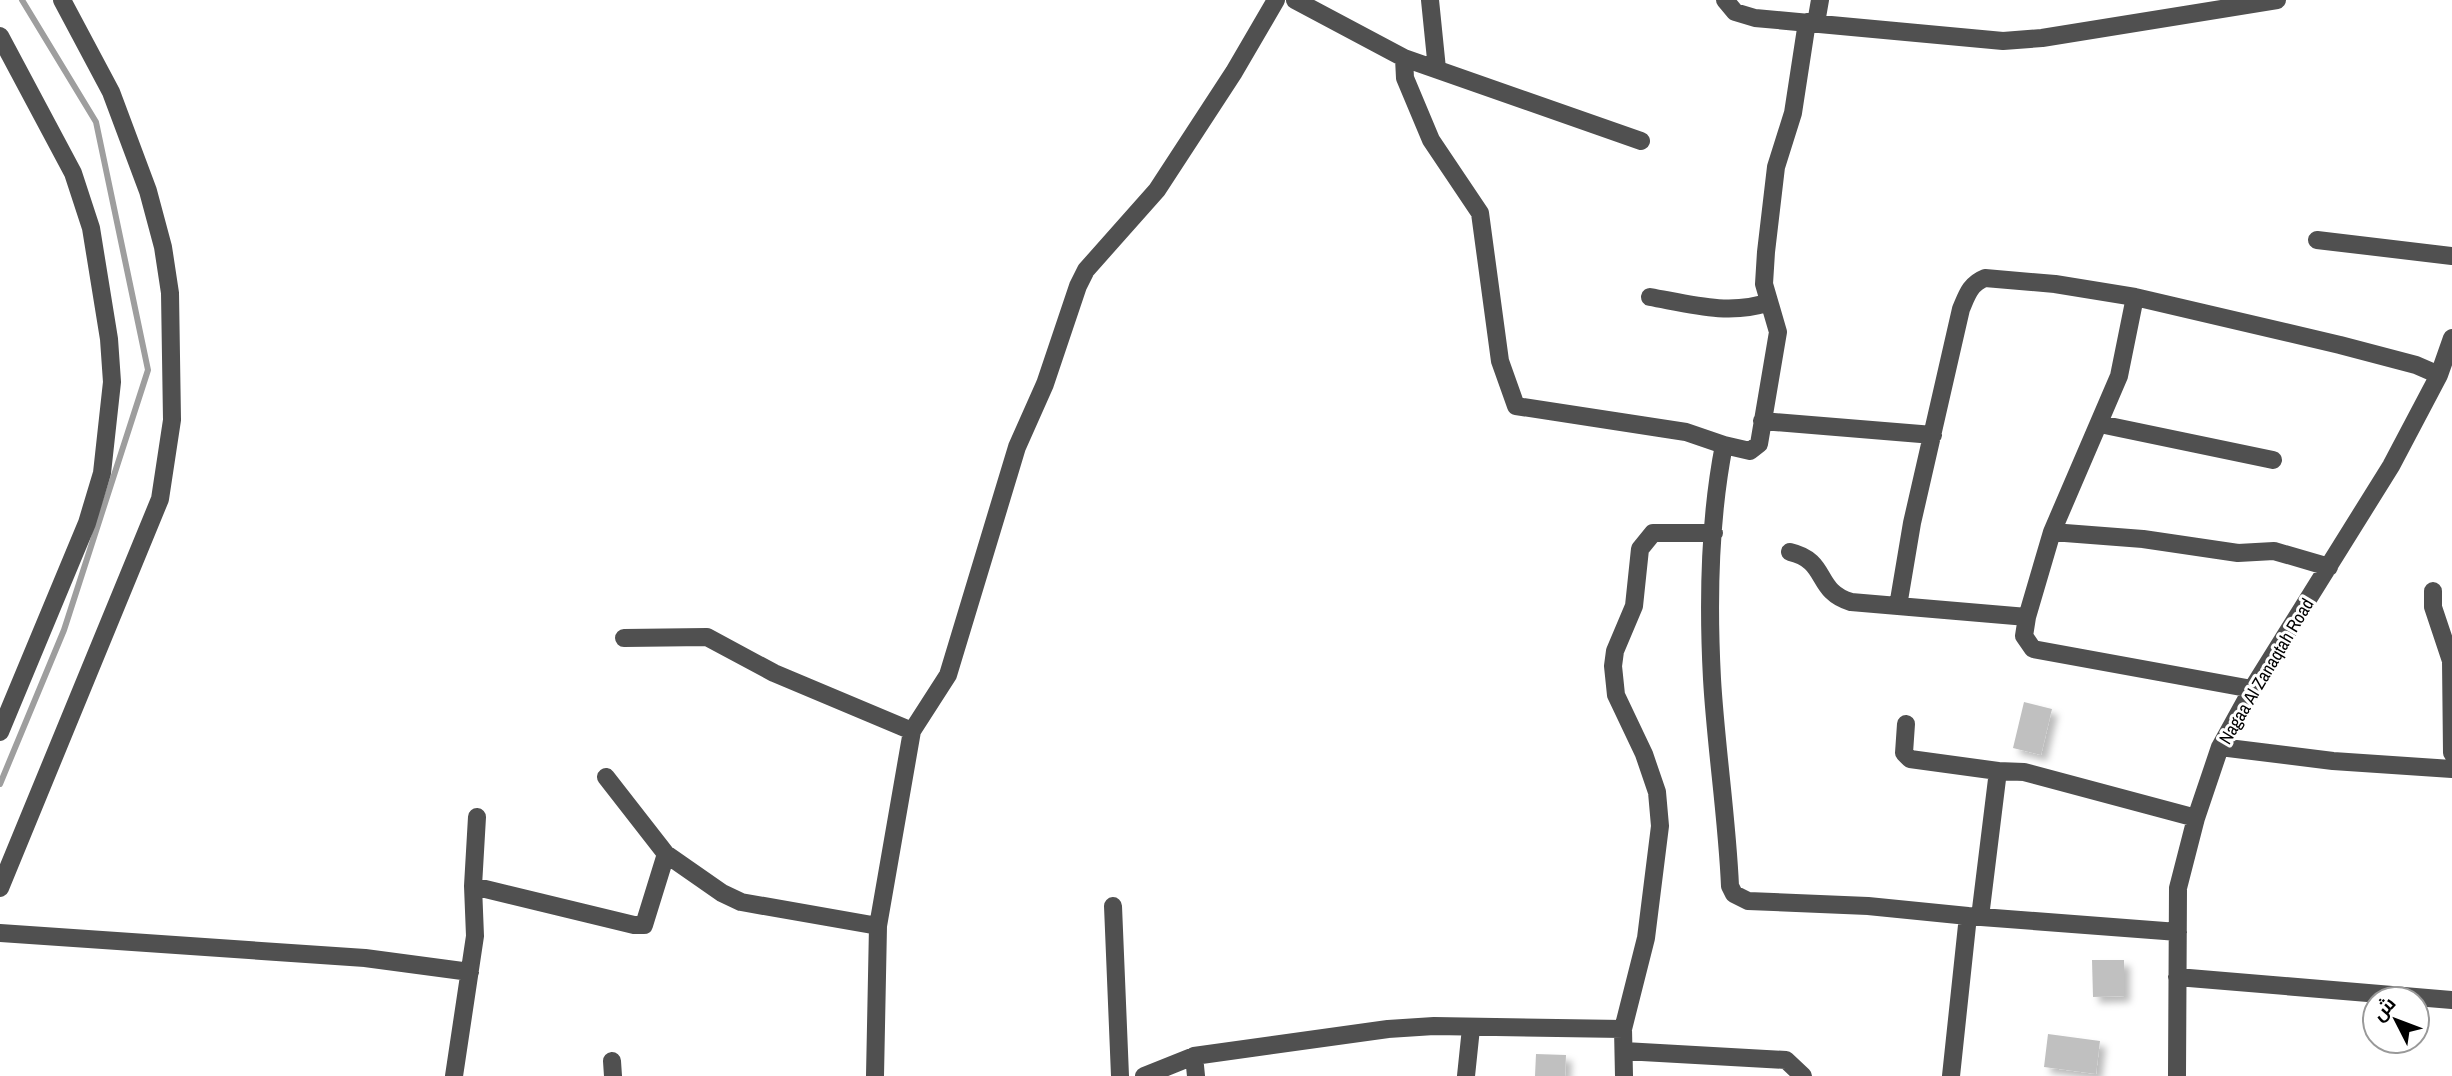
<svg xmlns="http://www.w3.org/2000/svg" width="2452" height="1076" font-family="'Archivo Narrow',Cairo,sans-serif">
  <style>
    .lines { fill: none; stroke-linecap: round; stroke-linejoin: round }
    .stream { stroke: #9e9e9e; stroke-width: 6 }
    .building { fill: #c0c0c0; filter: url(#shadow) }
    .minor { stroke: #505050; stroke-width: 18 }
    .labels { text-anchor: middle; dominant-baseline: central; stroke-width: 6; stroke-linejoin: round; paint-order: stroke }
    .street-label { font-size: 18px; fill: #000; stroke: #fff }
  </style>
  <defs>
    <filter id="shadow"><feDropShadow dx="6" dy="6" stdDeviation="3.5" flood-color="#0004"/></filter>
  </defs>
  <rect width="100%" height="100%" fill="#fff"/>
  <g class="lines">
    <path class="stream" d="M0,784L64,630L148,370L96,122L22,0"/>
  </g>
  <path class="building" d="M2024,702L2052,709L2041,755L2013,748Z
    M2092,960H2124V996L2093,997Z
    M2048,1034L2100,1041L2096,1074L2044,1067Z
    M1536,1054L1566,1055L1565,1076H1535Z"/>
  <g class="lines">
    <path class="minor" d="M1295,0L1404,58L1641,141
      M1430,0L1437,69
      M1725,0L1735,12L1755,18L2003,41L2042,38L2277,0
      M1807,22L1793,113L1776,167L1766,252L1764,284L1778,332L1759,444L1750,451L1724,445C1709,521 1708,603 1712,679C1716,748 1727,817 1730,886L1734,894L1748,901L1868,906L1968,916
      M1816,23L1820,0
      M0,36L73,173L91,228L109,339L112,382L102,473L87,523L0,732
      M1404,58L1405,78L1431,140L1480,213L1500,361L1516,406L1686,432L1724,445
      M2317,240L2452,256
      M1650,297C1689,304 1730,316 1769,302
      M1762,421L1933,435
      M2100,424L2273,460
      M2052,532L2143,539L2238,553L2274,551L2329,567
      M1790,552C1829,561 1814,591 1851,602L2027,617L2024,636L2033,649L2252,689
      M2433,591V607L2451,661L2452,753
      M1898,606L1912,523L1961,309C1967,295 1970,284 1985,278L2055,284L2135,297
      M2027,617L2052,532L2119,376L2135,297L2340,345L2416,365L2439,375
      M624,638L707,637L774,673L912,731
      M1906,724L1904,753L1910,759L1998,771
      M2220,747L2333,761L2452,769
      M606,777L666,854
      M473,886L634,925H644L666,854L722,893L741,902L878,926
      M0,888L160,499L172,420L170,293L163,247L148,191L111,92L62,0
      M1113,906L1120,1076
      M1980,917L1998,771L2024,772L2196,818
      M0,933L365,958L470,972
      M2177,977L2452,1000
      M1623,1029L1646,938L1660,826L1657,792L1644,754L1616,695L1613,666L1615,651L1634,606L1640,549L1653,533H1714
      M1624,1051L1786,1060L1803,1076
      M1194,1056L1196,1076
      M612,1061L613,1076
      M454,1076L475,936L473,886L477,817
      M875,1076L878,926L912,731L948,675L1017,447L1045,384L1078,286L1086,270L1157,190L1234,72L1276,0
      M1144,1076L1194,1056L1388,1029L1434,1026L1623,1029L1624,1076
      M1466,1076L1471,1028
      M1951,1076L1968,916L2178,932
      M2177,1076L2178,888L2196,818L2220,747L2252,689L2391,466L2439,375L2452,338"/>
  </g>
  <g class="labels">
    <g class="street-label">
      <text transform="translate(2266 671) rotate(-59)">Nagaa Al Zanaqtah Road</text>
    </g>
  </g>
  <g transform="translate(2396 1020) rotate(312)"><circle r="33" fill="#ffffff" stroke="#999999" stroke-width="2"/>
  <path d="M0-5L12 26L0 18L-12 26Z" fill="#000000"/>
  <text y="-10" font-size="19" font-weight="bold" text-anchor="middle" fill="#000000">ش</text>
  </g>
</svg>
